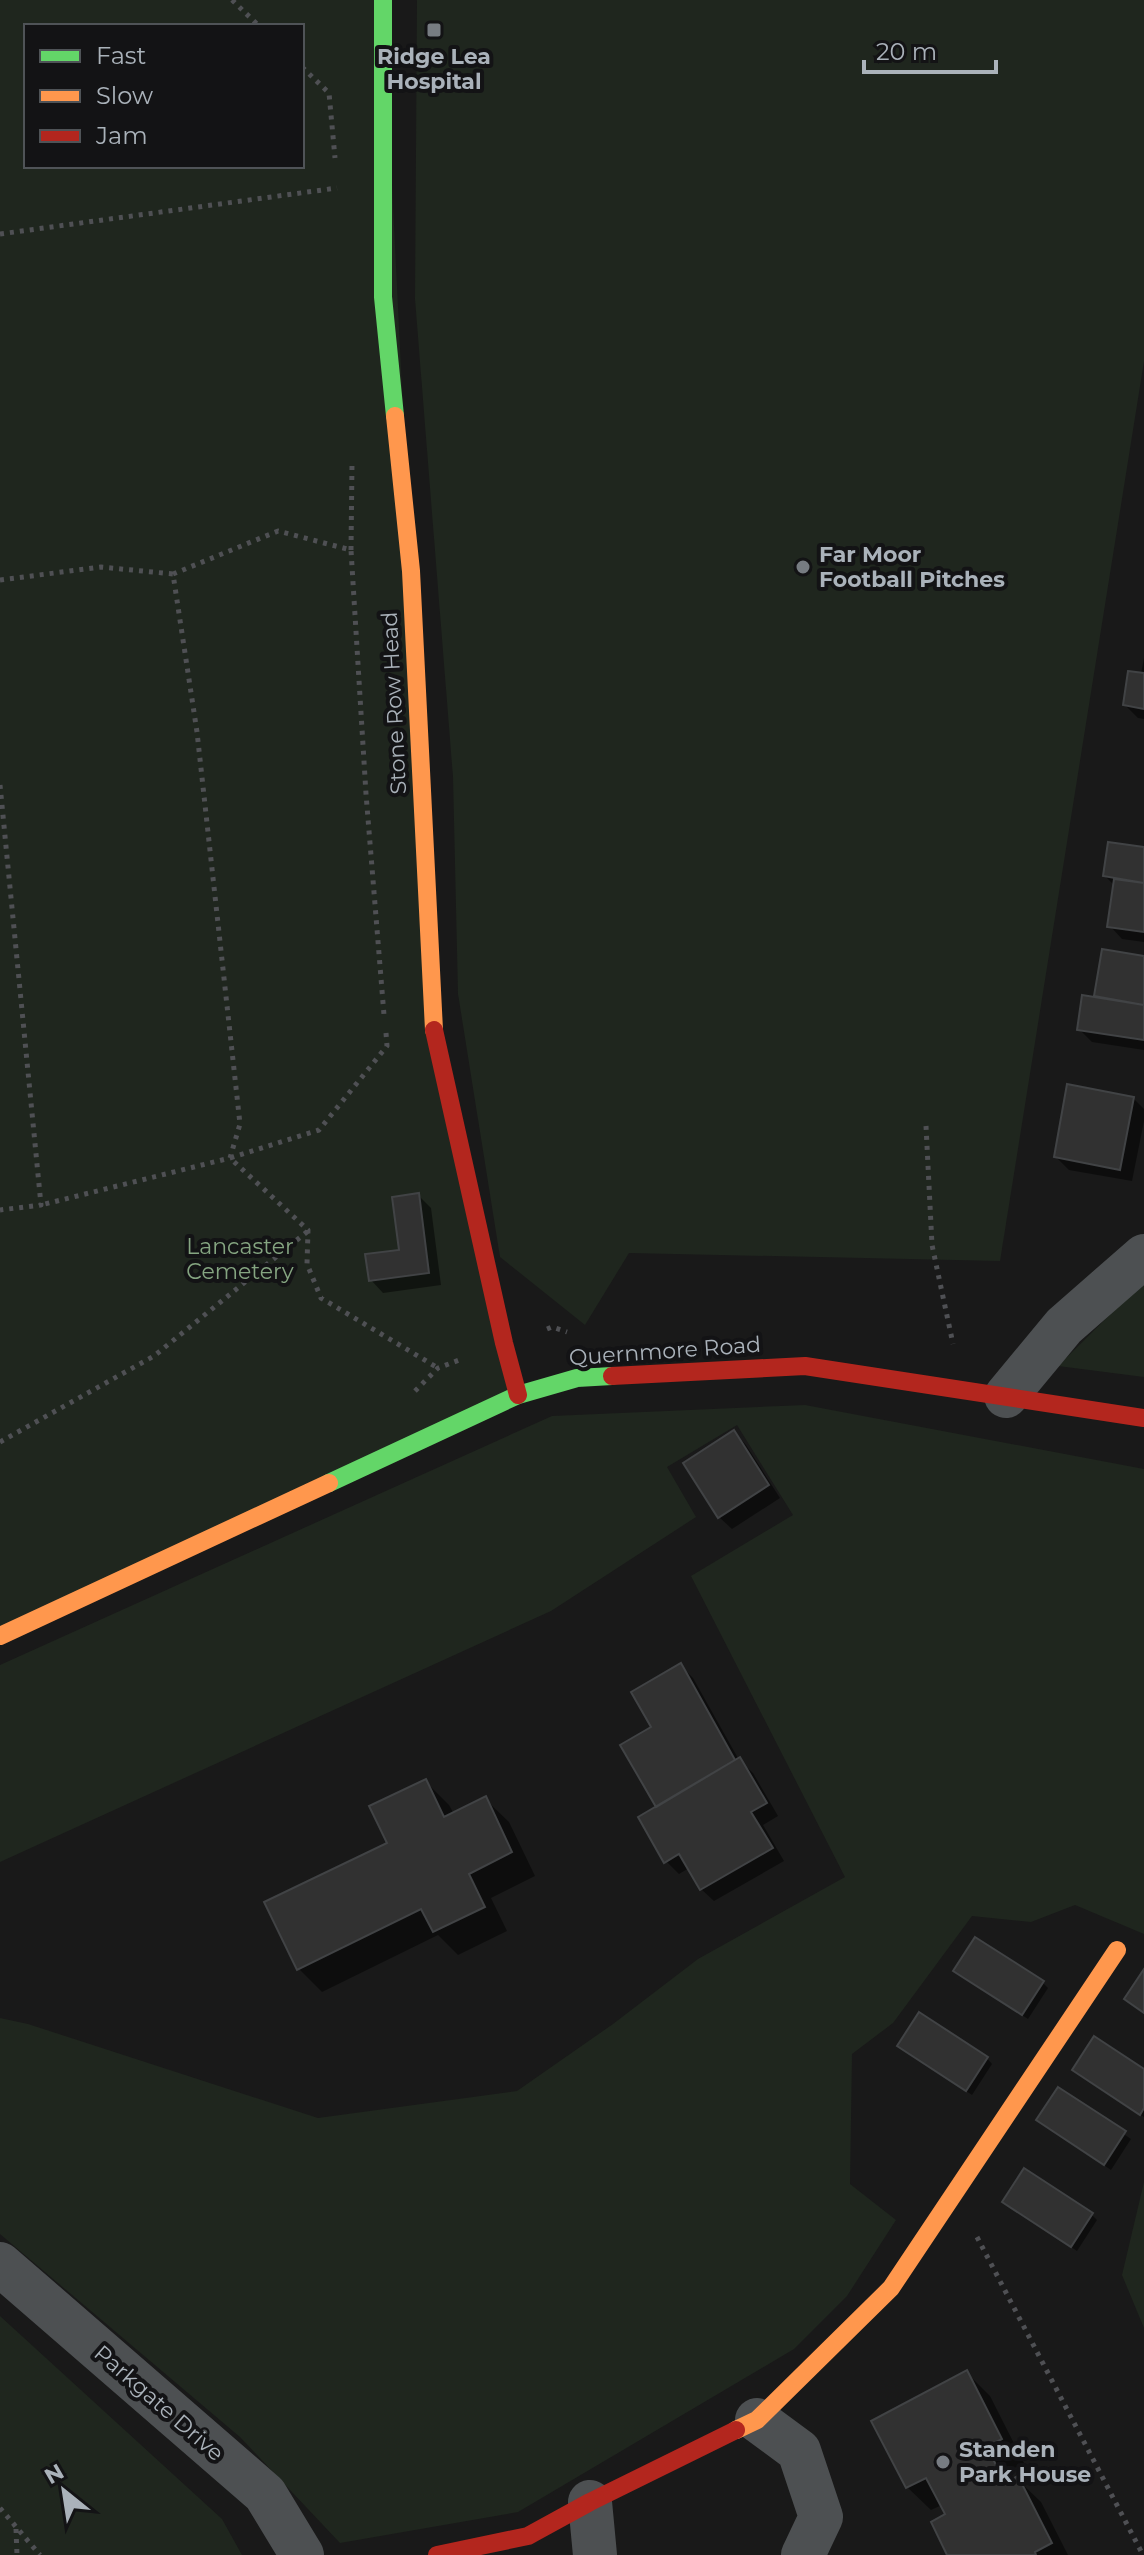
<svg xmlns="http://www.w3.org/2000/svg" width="1144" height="2555" font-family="Montserrat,sans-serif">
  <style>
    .green { fill: #1f261e; fill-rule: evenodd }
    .shadow { fill: #0007 }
    .building { fill: #313131; stroke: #414345; stroke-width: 2 }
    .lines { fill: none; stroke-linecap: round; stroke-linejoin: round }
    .path { stroke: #4f5054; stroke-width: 5; stroke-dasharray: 4 6; stroke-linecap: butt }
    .street { stroke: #4d5052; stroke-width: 44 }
    .fast { stroke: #63d668; stroke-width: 18 }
    .slow { stroke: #ff974d; stroke-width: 18 }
    .jam { stroke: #b3261e; stroke-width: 18 }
    .poi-dot { fill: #777c82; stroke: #131315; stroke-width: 3 }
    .labels { text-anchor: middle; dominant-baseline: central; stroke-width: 8; stroke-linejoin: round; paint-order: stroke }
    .poi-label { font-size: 22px; font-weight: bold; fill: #aab2ba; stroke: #131315; text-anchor: start }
    .street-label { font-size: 22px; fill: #aab2ba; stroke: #131315 }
    .park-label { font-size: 22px; fill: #85a581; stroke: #131315 }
  </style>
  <rect width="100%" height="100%" fill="#191919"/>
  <path class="green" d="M0,0H383L433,1024L518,1395L0,1636ZM26,26H302V166H26Z
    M417,0H1144V361L1000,1261L629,1253L585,1325L500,1257L458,994L453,777L415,299Z
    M1144,1281V1377L1058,1366Z
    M805,1405L1144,1469V1934L1075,1905L1031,1922L972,1916L893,2023L852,2054L850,2184L896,2220L847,2296L794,2349L518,2512L340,2543L240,2437L0,2234V2018L28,2024L318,2118L517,2091L613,2024L698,1959L845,1877L691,1576L793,1515L737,1425L667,1467L696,1517L551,1611L0,1862V1665L552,1416Z
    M1144,2182V2328L1122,2275Z
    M0,2316L222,2519L242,2555H0Z"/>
  <path class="shadow" d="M1144,658V719L1138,718L1125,705L1141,674Z
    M1144,849V942L1122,939L1110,926L1115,886L1105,876Z
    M1104,951L1144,958V1050L1092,1042L1079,1029L1095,998Z
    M1133,1098L1144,1109V1121L1132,1181L1069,1170L1056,1157Z
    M418,1195L431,1208L441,1285L383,1293L371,1280L401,1252Z
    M734,1432L746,1445L780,1498L732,1529L719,1517Z
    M680,1665L693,1678L739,1760L753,1773L778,1816L763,1825L784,1861L714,1901L701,1889L689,1868L679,1874L666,1861L659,1808L654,1728Z
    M425,1781L449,1805L454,1814L485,1799L509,1822L535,1876L491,1898L507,1931L458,1955L438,1935L322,1992L299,1969L390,1844Z
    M962,1976L1042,1982L1048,1988L1028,2019Z
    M906,2051L987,2058L992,2064L972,2095Z
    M1074,2070L1144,2071V2117L1080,2076Z
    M1059,2090L1131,2139L1111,2170L1038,2120Z
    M1004,2202L1091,2214L1097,2220L1077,2251Z
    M967,2373L990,2396L1024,2463L1009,2471L1014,2480L1017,2479L1041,2502L1068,2555H950L948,2515L942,2505L931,2510L907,2487Z"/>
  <path class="building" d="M1128,671L1144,673V709L1123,705Z
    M1108,842L1144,847V883L1103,876Z
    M1114,879L1144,883V932L1107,927Z
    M1102,949L1144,956V1005L1094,996Z
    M1082,995L1144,1005V1040L1077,1030Z
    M1067,1084L1134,1097L1120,1170L1054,1157Z
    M419,1193L429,1273L369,1281L365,1254L399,1250L392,1197Z
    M734,1430L769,1485L718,1518L683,1463Z
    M681,1663L735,1760L656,1807L620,1745L651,1727L631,1692Z
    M740,1757L767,1803L751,1812L773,1848L700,1890L679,1854L664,1863L638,1817Z
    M426,1779L444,1817L486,1796L512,1852L469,1874L485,1907L433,1932L421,1909L297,1970L264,1902L387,1843L369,1806Z
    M975,1937L1044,1981L1022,2015L953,1971Z
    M1144,1969V2013L1124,1999Z
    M919,2012L988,2057L966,2091L897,2046Z
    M1094,2036L1144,2069V2108L1140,2115L1072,2070Z
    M1058,2087L1126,2131L1104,2165L1036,2120Z
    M1024,2168L1093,2213L1071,2247L1002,2202Z
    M967,2370L1002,2439L987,2447L1005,2483L1018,2476L1052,2543L1035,2552L1036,2555H947L931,2522L945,2514L926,2478L906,2488L871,2421Z"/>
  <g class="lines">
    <path class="path" d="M232,0L259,26
      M302,67L329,93L335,158
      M0,234L337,188
      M351,550L352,463
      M173,574L278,531L351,550L366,794L384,1015
      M0,580L101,567L173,574L197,732L240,1124L230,1158L41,1205
      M0,785L41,1205L0,1210
      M386,1033L387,1046L319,1130L230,1158L308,1230L307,1264L321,1298L438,1368
      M926,1126L932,1245L953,1344
      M547,1329L552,1327L567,1332
      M415,1391L438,1368L462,1359
      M0,1442L154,1356L308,1231
      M977,2237L1143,2555
      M0,2508L40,2555
      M16,2529L17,2555"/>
    <path class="street" d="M1006,1396L1064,1326L1144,1256
      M0,2264L265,2494L302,2555
      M757,2420L799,2451L821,2517L803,2555
      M590,2502L595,2555"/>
    <path class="fast" d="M383,0V297L395,416
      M329,1483L518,1395L577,1378L612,1376"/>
    <path class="slow" d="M395,416L411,571L434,1030
      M0,1636L329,1483
      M736,2430L757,2420L891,2288L1117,1950"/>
    <path class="jam" d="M434,1030L504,1343L518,1395
      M612,1376L805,1366L1144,1418
      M437,2555L528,2536L590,2502L736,2430"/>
  </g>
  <g class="poi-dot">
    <rect x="426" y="22" width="16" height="16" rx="4"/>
    <circle cx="803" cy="567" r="8"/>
    <circle cx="943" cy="2462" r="8"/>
  </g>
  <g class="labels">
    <g class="poi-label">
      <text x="434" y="56" text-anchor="middle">Ridge Lea<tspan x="434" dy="25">Hospital</tspan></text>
      <text x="819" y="554">Far Moor<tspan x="819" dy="25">Football Pitches</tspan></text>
      <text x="959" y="2449">Standen<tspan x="959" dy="25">Park House</tspan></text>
    </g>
    <g class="street-label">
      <text transform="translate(394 703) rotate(-93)">Stone Row Head</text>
      <text transform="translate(665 1351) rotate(-4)">Quernmore Road</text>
      <text transform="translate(159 2403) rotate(41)">Parkgate Drive</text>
    </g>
    <g class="park-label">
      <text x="240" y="1246">Lancaster<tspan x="240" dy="25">Cemetery</tspan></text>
    </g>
  </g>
  <rect x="24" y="24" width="280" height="144" fill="#131315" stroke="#4f5357" stroke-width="2"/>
  <rect x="40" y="50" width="40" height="12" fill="#63d668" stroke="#4f5357" stroke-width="2"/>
  <text x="96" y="64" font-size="24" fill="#aab2ba">Fast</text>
  <rect x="40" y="90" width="40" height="12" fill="#ff974d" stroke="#4f5357" stroke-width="2"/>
  <text x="96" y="104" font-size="24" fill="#aab2ba">Slow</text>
  <rect x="40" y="130" width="40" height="12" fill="#b3261e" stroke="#4f5357" stroke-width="2"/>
  <text x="96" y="144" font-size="24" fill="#aab2ba">Jam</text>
  <g transform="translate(64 2491) rotate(330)" stroke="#131315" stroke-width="6" paint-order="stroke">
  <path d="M0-6L14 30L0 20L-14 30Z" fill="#aab2ba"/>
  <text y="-12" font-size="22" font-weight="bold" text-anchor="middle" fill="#aab2ba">N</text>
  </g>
  <path d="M864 60v12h132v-12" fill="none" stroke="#aab2ba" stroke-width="4"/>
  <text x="876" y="60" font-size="24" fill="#aab2ba" stroke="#131315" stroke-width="6" paint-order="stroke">20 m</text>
</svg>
